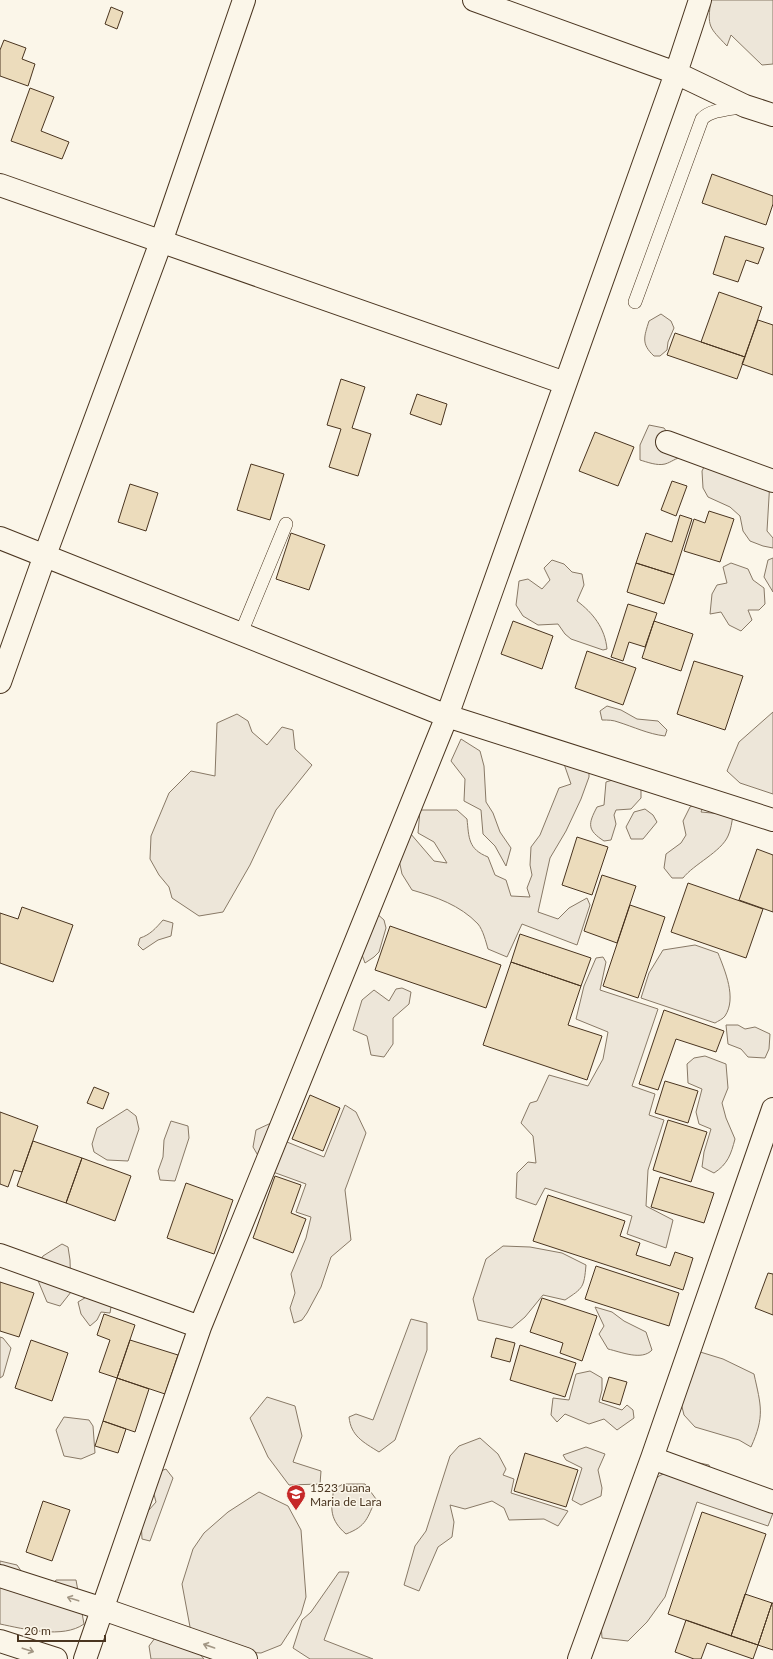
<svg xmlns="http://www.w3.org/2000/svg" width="773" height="1659" font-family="Lato,sans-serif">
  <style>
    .green { fill: #ede6d9; stroke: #887966 }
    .building { fill: #ecdcbc; stroke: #4a3520 }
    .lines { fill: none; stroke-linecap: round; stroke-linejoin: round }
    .service-casing { stroke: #4a3520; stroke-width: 14 }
    .minor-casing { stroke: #4a3520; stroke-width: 24 }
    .service { stroke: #fbf6e9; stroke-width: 13 }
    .minor { stroke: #fbf6e9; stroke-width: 22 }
    .oneway { stroke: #a29684 }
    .labels { text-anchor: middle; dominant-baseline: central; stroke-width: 3; stroke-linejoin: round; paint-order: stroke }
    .poi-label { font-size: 12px; fill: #4a3520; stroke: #fbf6e9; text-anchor: start }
  </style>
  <rect width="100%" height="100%" fill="#fbf6e9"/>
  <path class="green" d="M711,0H773V64L762,65L731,35L727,46C709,27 707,27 711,0Z
    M661,314L671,321L674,328L668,342L667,350L660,356H654C641,344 644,337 649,321Z
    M649,425L664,428L672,439L683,457C675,458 672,462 665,464C657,466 647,462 640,460V445Z
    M711,453L770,480L767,531L773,538V548L763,546L750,541L743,531L740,516L730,507L708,497L703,488L702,471Z
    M773,558V592L764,577L768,560Z
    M552,560L564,564L572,572L582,574L584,585L577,601C593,613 605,628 607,649L603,650L571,639L565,634L558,624L538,625L523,616L516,605L519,581L528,579L542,589L550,580L544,568Z
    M731,563L748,569L753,580L764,588L765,604L759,610H748L752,620L741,631L729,625L721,612L710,614L712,594L717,585L727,583L723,567Z
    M607,706L621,710L637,719L658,721L667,730L665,736C648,734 634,727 618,722C613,720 608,720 602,720L600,711Z
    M773,712V794L740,783L727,771L739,742Z
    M237,714L248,721L252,732L267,745L282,727L293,730L295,749L312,765L276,810L250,865L223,912L199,916L172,898L169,887L159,875L150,859L151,836L169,793L191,771L215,776L217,723Z
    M461,739L480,751L484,766L486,802L493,813L500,832L511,848L506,866L495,846L483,834L481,810L464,801L465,779L451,761Z
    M563,761L589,763V777L581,799L566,831L550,858L538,912L558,919L569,908L587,898L590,905L577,945L522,924L507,957L488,949C486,942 483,930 478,924C460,905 436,897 412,890L402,874L397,850L404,826L434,861L447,863L434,842L418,833L420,810H457L467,819C469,838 468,849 488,857L495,875L506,880L511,896L530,897L527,888L532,875L530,865L531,847L540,835L559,788L571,784Z
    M622,777L641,780V798L631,809L616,810L614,815L616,824L611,840L604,841C587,830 588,824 597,807L604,805L606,782Z
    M702,800L704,805L701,812L733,815C732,821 731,830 728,836C721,852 694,864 683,878H672L664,868L666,854L681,843L686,835L683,821L690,807Z
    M645,809L653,815L657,822L643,839H631L626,827L634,812Z
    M375,912L384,920L386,928L379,952L374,957L365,963L354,933Z
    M163,920L173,923L171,936L158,940L143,950L138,945L140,938C150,935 156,928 163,920Z
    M695,945L718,953C725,971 737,998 725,1016C723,1019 718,1021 715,1023L641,998L649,973L663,950Z
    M603,957L606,962L600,990L658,1009L632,1086L655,1094L649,1115L664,1120L648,1170L646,1206L673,1220L666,1248L627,1234L632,1216L545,1188L536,1205L516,1198L517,1173L528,1162L536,1163L533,1136L521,1123L530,1103L537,1101L549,1075L588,1086L603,1059L608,1032L576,1019L584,986L596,958Z
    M402,988L411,992L409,1004L393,1018V1044L384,1057L371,1055L367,1036L353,1030L362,1000L374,990L389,1001L396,989Z
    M726,1025H738L745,1029L755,1027L770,1034L769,1049L765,1058L748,1057L741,1049L728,1044Z
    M705,1056L726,1064L728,1088L722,1103L726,1118L735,1139C731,1154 728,1164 714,1173L702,1167L704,1152L711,1129L699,1124L696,1112L702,1089L688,1083L687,1064L694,1058Z
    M296,1092L306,1094L287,1142L324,1157L345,1105L356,1112L366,1133L345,1190L351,1240L331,1257L321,1287L307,1313L302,1320L294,1323L290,1308L295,1293L291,1274L306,1238L311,1217L296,1212L306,1184L273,1172L263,1164L253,1147L256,1130L284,1117Z
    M127,1109L136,1116L139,1129L128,1161L107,1160L94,1152L92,1144L97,1128Z
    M171,1121L188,1126L189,1138L175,1181L160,1180L158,1171L163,1157L164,1140Z
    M62,1244L68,1247L70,1260L71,1292L60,1306L47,1302L34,1271L43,1256Z
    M503,1246L530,1247L562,1253L586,1265C584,1288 583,1288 565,1300L543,1295L525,1317L512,1328L478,1320L473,1299L486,1259Z
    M88,1296L112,1301L110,1313L101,1312L97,1320L90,1326L81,1314L78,1302Z
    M595,1307L612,1312L624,1321L646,1332L652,1350C642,1361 621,1352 608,1349L599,1334L604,1326Z
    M411,1319L427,1323V1350L395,1440L379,1452C363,1442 351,1436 349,1417L356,1414L373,1420Z
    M0,1337L3,1338L11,1348L3,1376L0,1378Z
    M697,1351L723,1359L754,1374C761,1406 765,1416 751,1447L739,1440L695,1427L684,1415L680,1399Z
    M590,1371L602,1378V1390L599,1402L622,1410L627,1405L633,1410L634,1418L617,1430L604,1419L589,1424L565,1414L557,1422L551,1415L553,1398L569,1400L576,1374Z
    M267,1397L295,1406L302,1436L293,1462L321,1471L320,1484L289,1485L268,1457L250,1418Z
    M64,1417L89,1420L93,1426L95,1453L81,1459L64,1456L56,1430Z
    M480,1438L498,1454L506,1469L503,1475L514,1479L511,1493L568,1511L558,1526L544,1519L509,1520L504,1508L492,1501L465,1509L450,1505L454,1522L452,1537L438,1547L419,1591L404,1585L415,1546L426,1531L450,1456L459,1446Z
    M586,1447L605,1454L598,1470L602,1488L601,1496L581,1505L572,1500L582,1468L566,1460L563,1455Z
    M690,1461L709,1465L715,1479L773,1504V1513L768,1526L697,1502L665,1597L647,1622L628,1641L602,1638L600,1610L638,1496L659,1476Z
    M166,1469L173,1478L150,1541L142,1539L141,1519L156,1502L151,1483L158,1472Z
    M343,1484H365L376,1499C367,1518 367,1526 346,1534C330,1520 330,1509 334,1489Z
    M259,1492L288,1506L301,1530L306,1597L301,1614L281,1645L261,1653L213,1650L193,1643L182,1584L193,1549L204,1533L228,1512Z
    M0,1561L17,1565L32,1587L47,1592L56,1580H76L84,1624C63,1639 24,1629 0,1624Z
    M339,1572H349L324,1640L373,1659H310L293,1648L302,1620L311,1612Z
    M161,1630L185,1637L204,1659H151L149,1646Z"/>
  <path class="building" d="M111,7L123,12L117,29L105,24Z
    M4,40L26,48L22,59L35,64L28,86L0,76V50Z
    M30,88L54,97L41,131L69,142L62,159L11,141Z
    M712,174L773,196V204L766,225L702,203Z
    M725,236L764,248L758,264L746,260L738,282L713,274Z
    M719,292L762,307L745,357L701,342Z
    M758,320L773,325V375L742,364Z
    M675,333L745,357L737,379L667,355Z
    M341,379L365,387L352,428L371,434L358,476L329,467L341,429L327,425Z
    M417,394L447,404L441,425L410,414Z
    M595,432L634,447L618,486L579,471Z
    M251,464L284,474L270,520L237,510Z
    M672,481L687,486L676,516L661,510Z
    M130,484L158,493L146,531L118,522Z
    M709,511L734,519L720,562L684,551L694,519L705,523Z
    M680,515L692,519L674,575L636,563L646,533L672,542Z
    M291,533L325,545L309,590L276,579Z
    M636,563L674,575L664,604L627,592Z
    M628,604L657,613L645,647L629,642L623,661L611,657Z
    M513,621L553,636L542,669L501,654Z
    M654,621L693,634L681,671L642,658Z
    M587,651L636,668L623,705L575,688Z
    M694,661L743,676L725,730L677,714Z
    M577,837L608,847L592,895L562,885Z
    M757,849L773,855V912L739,900Z
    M602,875L636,886L617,943L584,931Z
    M688,883L763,909L746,958L671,932Z
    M630,905L665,917L638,998L603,986Z
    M22,907L73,925L53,982L0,963V913L18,919Z
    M390,926L501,965L486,1008L375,970Z
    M520,934L591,958L581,986L511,962Z
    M511,962L581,986L568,1025L602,1036L587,1080L483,1045Z
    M664,1010L724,1031L716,1052L676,1039L658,1090L639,1084Z
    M665,1081L698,1091L688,1123L655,1113Z
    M94,1087L109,1093L103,1109L87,1103Z
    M310,1095L340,1108L323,1151L292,1139Z
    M0,1112L38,1126L22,1172L14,1170L8,1187L0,1184Z
    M668,1120L707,1132L691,1182L653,1170Z
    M33,1141L82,1158L66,1203L17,1186Z
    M82,1158L131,1176L115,1221L66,1203Z
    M275,1176L301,1185L291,1213L306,1219L293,1253L253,1238Z
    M660,1177L714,1193L704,1223L651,1207Z
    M186,1183L233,1200L214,1254L167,1238Z
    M548,1195L625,1221L620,1236L640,1243L636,1255L670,1266L675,1252L693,1258L683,1290L533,1241Z
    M596,1266L679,1293L669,1326L585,1299Z
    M768,1273L773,1274V1315L755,1308Z
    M0,1282L34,1293L19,1337L0,1331Z
    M542,1298L597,1316L582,1361L560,1353L563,1343L530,1332Z
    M104,1314L135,1325L117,1378L99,1372L110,1340L97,1335Z
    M496,1338L515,1343L510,1362L491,1357Z
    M31,1340L68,1353L52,1401L15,1388Z
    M130,1340L178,1355L165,1394L117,1378Z
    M520,1345L576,1363L565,1397L510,1380Z
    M609,1377L627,1382L620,1405L602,1400Z
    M117,1378L149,1389L135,1432L103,1421Z
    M103,1421L126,1429L118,1453L95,1446Z
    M525,1453L578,1470L566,1507L514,1491Z
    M43,1501L70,1510L52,1561L26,1552Z
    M702,1512L766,1534L731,1636L668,1614Z
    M745,1594L772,1603L758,1645L731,1636Z
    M772,1603H773V1650L758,1645Z
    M686,1620L758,1645L753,1659L707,1643L701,1659H694L675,1652Z"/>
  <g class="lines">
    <g class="service-casing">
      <path id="service" d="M635,302L702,119C711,109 732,109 745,106
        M241,633L286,524"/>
    </g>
    <g class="minor-casing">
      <path id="minor" d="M474,0L676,73L745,106L773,115
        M0,185L565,383
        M667,442L773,481
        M0,538L447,716L773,820
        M0,682L45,555L161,242L244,0
        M0,1255L200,1327
        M652,1458L773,1502
        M0,1576L103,1609L246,1659
        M0,1641L56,1659
        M85,1659L200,1327L447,716L676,73L700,0
        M579,1659L652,1458L773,1109"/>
    </g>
    <use href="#service" class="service"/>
    <use href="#minor" class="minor"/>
  </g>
  <defs><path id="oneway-shaft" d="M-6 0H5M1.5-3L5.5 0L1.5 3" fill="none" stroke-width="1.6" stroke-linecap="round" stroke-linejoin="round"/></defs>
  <g class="oneway">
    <use href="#oneway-shaft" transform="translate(73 1599) rotate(-162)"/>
    <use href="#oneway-shaft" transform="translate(209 1646) rotate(-161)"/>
    <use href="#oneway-shaft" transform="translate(28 1650) rotate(18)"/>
  </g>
  <defs>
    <g id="school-pin" transform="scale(1)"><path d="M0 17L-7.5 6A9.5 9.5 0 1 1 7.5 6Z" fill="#c62828" stroke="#fbf6e9"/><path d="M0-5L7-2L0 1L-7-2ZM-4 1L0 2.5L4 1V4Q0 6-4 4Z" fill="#fff"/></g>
  </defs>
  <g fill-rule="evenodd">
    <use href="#school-pin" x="296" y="1494"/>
  </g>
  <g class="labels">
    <g class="poi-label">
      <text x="310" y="1487">1523 Juana<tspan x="310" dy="14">Maria de Lara</tspan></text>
    </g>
  </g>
  <path d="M18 1635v6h87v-6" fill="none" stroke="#4a3520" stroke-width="2"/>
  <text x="24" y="1635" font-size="12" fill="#4a3520" stroke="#fbf6e9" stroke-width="3" paint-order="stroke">20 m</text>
</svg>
